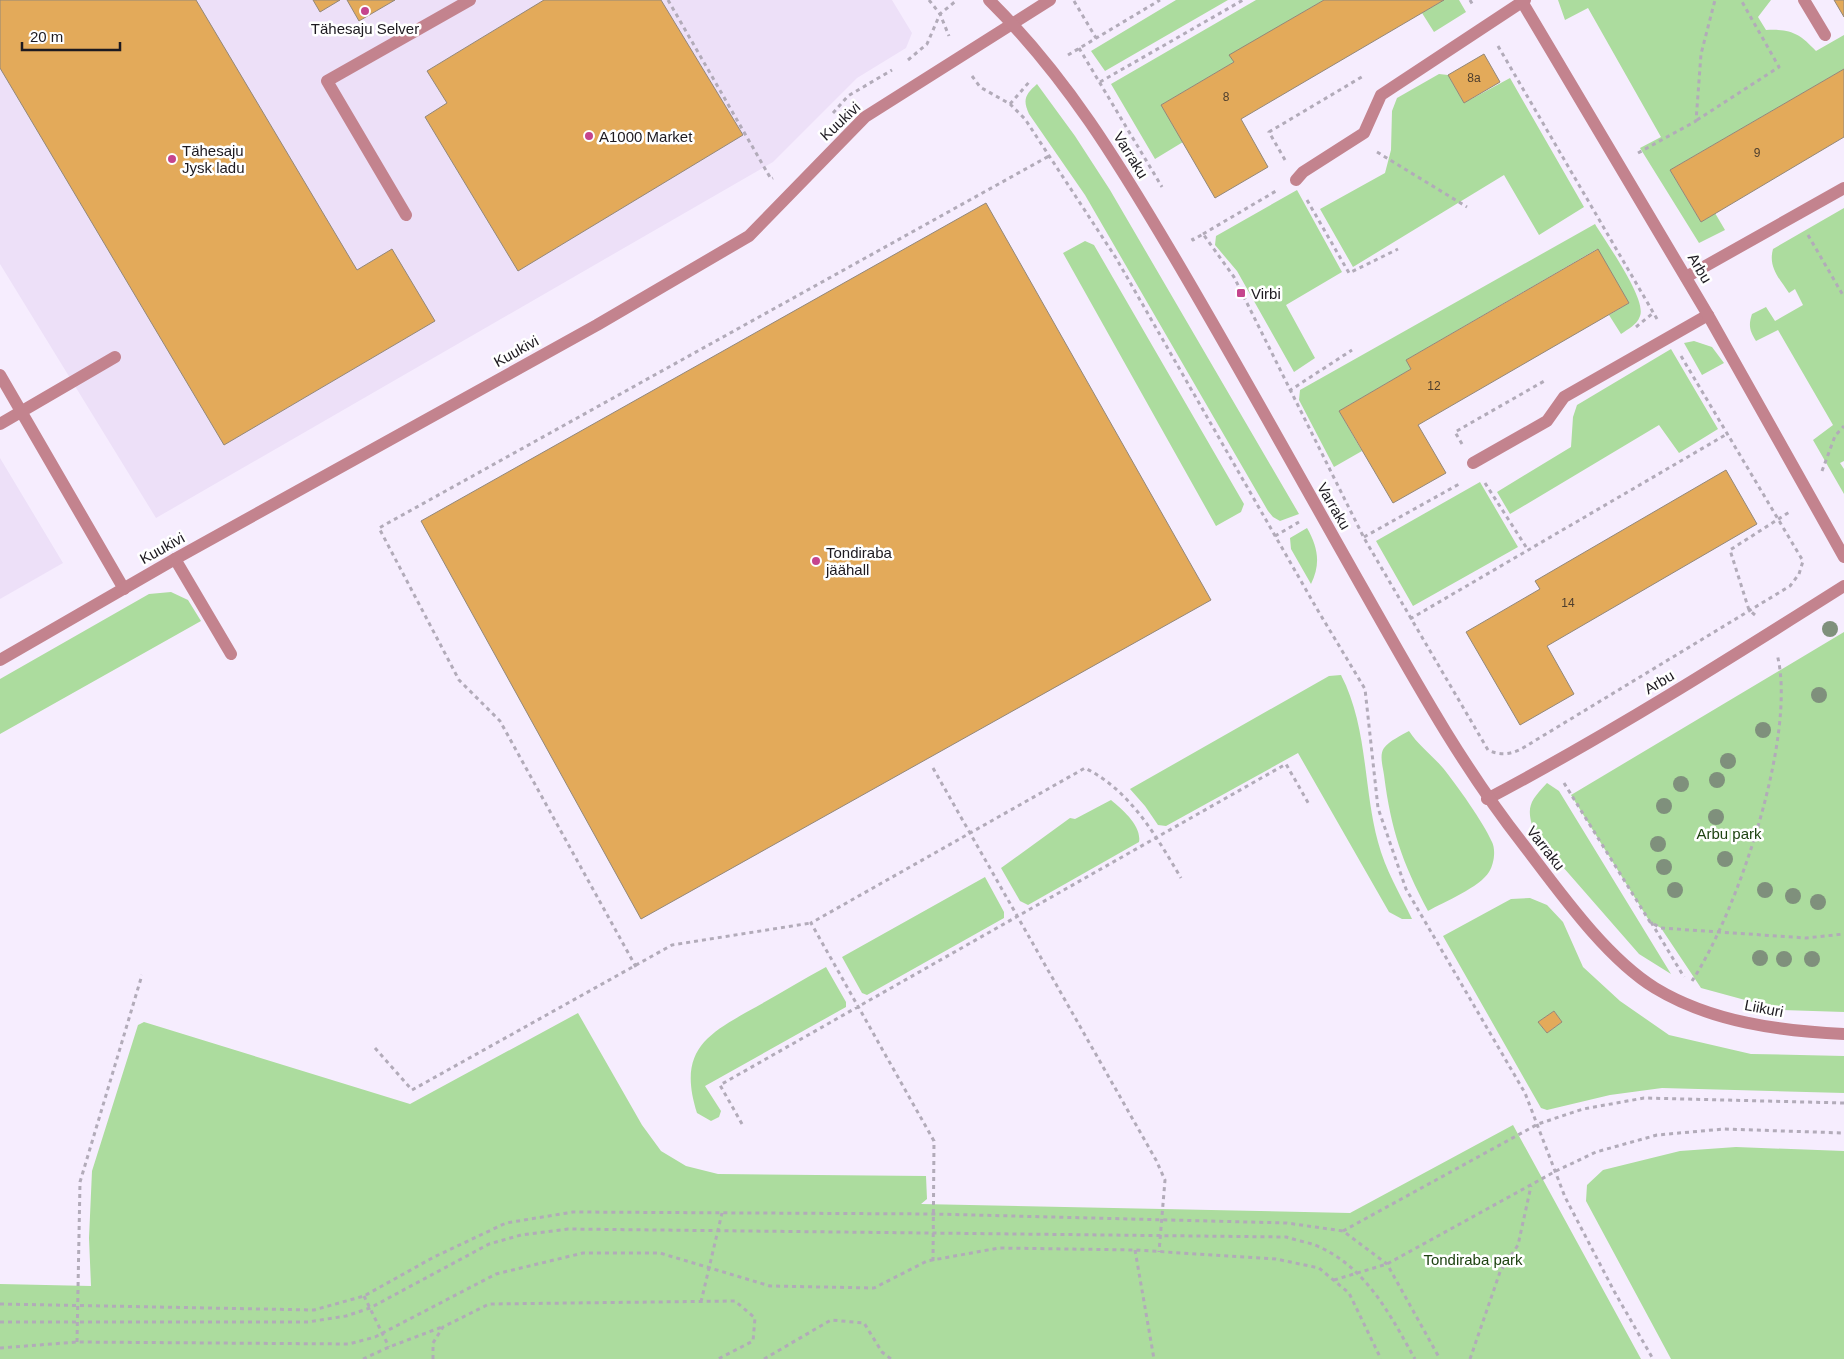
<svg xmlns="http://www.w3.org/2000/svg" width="1844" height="1359" font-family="Arial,sans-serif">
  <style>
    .built { fill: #ede0f8 }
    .green { fill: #acdc9e; fill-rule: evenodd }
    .building { fill: #e3aa5a; stroke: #938779 }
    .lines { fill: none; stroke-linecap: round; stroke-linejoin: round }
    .path { stroke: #b2abb9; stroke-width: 3; stroke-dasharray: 4 4; stroke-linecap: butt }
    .service { stroke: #c3838e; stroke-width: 12 }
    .minor { stroke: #c3838e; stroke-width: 12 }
    .tertiary { stroke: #c3838e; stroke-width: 12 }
    .tree { fill: #7f907c }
    .poi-dot { fill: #c5448d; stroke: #fff; stroke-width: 2 }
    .labels { text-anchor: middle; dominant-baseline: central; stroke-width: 5; stroke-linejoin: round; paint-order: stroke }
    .number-label { font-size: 12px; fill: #4e3e2e }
    .poi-label { font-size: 15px; fill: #1d1a20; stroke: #fff; text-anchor: start }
    .street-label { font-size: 15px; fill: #1d1a20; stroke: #fff }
    .park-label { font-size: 15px; fill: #1e4311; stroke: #fff }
  </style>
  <rect width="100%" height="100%" fill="#f6edfe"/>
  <path class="built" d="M0,0H892L912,33L906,48L857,78L773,162L156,518L0,264Z
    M0,458L63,563L0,599Z"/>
  <path class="green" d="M1176,0H1228L1105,71L1091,51Z
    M1256,0H1324L1230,55L1234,62L1161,105L1183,142L1155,159L1111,84Z
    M1444,0H1459L1466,12L1434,32L1422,13Z
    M1558,0H1771L1758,17L1766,30C1791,29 1799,33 1816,51L1844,35V69L1670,170L1701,222L1715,213L1725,230L1699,243L1640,148L1661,137L1588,8L1565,20Z
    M1439,74L1448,75L1464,103L1510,78L1584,207L1539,235L1504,175L1353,267L1320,209L1385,173L1391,150L1392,111L1397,98Z
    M1037,84L1075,136L1110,190L1299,514L1280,521L1273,517L1268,511L1085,195L1029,114C1022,99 1026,94 1037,84Z
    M1297,190L1342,272L1286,305L1315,358L1294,372L1237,271L1215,245L1216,236Z
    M1844,208V461L1840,463L1844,469V494L1813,440L1833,425L1778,330L1756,341C1750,331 1748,326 1752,314L1766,307L1775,321L1803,305L1795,289L1789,293C1779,278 1768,267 1773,249Z
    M1595,224C1605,241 1647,299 1640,316C1637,325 1628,329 1621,334L1609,315L1629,303L1597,249L1406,360L1411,369L1339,411L1362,451L1334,467L1299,400L1300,390Z
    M1085,241L1094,245L1244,504L1241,512L1216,526L1063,253Z
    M1694,341L1712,347L1724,363L1702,375L1684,343Z
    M1671,349L1718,429L1679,453L1659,425L1510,514L1497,492L1571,447L1573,417L1577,405Z
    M1480,482L1518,547L1413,606L1376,541Z
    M1307,528C1318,547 1321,564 1311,584L1291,549L1290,538Z
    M171,592L188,600L201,621L0,734V679L149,594Z
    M1844,632V1012L1782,1010L1701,988L1661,928L1650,922L1571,795Z
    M1341,675C1368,727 1363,787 1378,842C1385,869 1400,894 1412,919H1402L1389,912L1298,753L1166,826L1158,825L1145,806L1130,789L1329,676Z
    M1409,731C1418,745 1432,755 1443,768C1456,784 1484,823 1492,842C1496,850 1494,864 1489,872C1480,887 1444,902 1428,911C1402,862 1391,830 1384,775C1383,767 1379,755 1384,748C1389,741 1402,735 1409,731Z
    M1547,783L1559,791L1671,974L1639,954L1535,835C1526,808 1528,803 1547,783Z
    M1111,800C1122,809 1142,826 1139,842L1028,905L1020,901L1001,868L1070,818L1075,819Z
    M985,877L1004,912V918L867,995L862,993L842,957Z
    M1530,898L1547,905L1563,922L1583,967L1620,1001L1669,1035L1751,1054L1844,1056V1093L1662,1088L1610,1095L1547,1110L1541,1108L1443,936L1511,899ZM1554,1011L1562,1022L1547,1033L1538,1022Z
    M826,967L846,1002V1007L705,1086L721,1111L719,1117L711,1121L697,1113C677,1050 707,1034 756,1007C779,994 802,980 826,967Z
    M578,1013L642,1125L661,1151L686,1166L718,1174L926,1176L927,1199L921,1204L1350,1213L1513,1125L1641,1359H0V1284L91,1286L89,1238L92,1171L138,1025L144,1022L410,1104Z
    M1736,1147L1844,1151V1359H1671L1586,1201L1587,1185L1603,1170L1680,1151Z"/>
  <path class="building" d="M0,0H196L357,270L392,249L435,321L224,445L0,68Z
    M313,0H340L320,12Z
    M347,0H395L359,21Z
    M544,0H661L743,135L518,271L425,117L447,103L427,71Z
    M1324,0H1444L1241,119L1268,167L1215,198L1161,105L1234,62L1229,55Z
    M1834,0H1844V17Z
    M1484,54L1500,82L1464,103L1448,75Z
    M1844,69V137L1701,222L1670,170Z
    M986,203L1211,600L641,919L421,521Z
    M1598,249L1629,303L1418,425L1446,473L1393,503L1339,411L1411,369L1406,360Z
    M1726,470L1757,524L1547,646L1574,694L1520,725L1466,632L1540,589L1535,581Z
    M1554,1011L1562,1022L1547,1033L1538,1022Z"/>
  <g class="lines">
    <path class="path" d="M668,0L771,179L773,178
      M929,0L940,14L949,36
      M1470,0L1474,7
      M1074,1L1096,38
      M1498,46L1657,319
      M1079,48L1162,187
      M1068,55L1160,0
      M908,60L927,44L940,14L957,0
      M972,76L980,87L1010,104L1025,119L1116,258L1317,609L1365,689L1378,808L1406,889L1525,1093L1565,1197L1614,1291L1653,1359
      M1100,82L1243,0
      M1010,104L1030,81
      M833,113L848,96L892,70
      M1697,120L1779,67L1741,0
      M1377,152L1467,207
      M1638,153L1696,121L1701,54L1715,0
      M1285,160L1269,132L1365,75
      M1307,200L1349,273L1398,249
      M1203,234L1276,191
      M1808,235L1844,297
      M1192,238L1193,240L1203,234L1234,277L1364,538L1488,750C1510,760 1522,748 1541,737L1790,586L1799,574L1803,561L1681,356
      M1636,327L1653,313
      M1289,391L1352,350
      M1462,444L1455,432L1546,380
      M1822,471L1835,436L1844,426
      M1485,483L1528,550
      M1275,536L1299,522
      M1364,537L1461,483
      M1755,615L1749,610L1730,550L1791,511
      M1410,619L1727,434
      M933,768L1156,1160L1165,1180L1159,1252
      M1564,783L1650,922L1661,928L1806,938L1844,934
      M1651,922L1684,977
      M636,967L500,721L459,680L379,528L1049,156
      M1692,981C1737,913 1798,734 1777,654
      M375,1048L412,1090L672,945L811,923
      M742,1124L720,1085L1286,764L1310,806
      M1343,1231L1538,1124L1583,1109L1644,1098L1844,1103
      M1135,1250L1154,1359
      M933,1261L934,1141L811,923L1085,768C1131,791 1156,836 1181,878
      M1334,1280L1387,1264L1556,1171L1596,1152L1657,1135L1724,1129L1844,1133
      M364,1296L389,1347
      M701,1302L722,1213
      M0,1304L314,1310L364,1296L434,1257L506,1223L573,1212L934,1214L1287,1223L1343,1231L1387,1264L1440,1359
      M0,1322H308L346,1316L370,1308L489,1244L521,1235L568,1229L1286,1237C1295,1240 1306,1242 1315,1245C1366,1266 1390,1315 1415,1359
      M77,1342L80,1182L142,975
      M0,1348L77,1342L349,1344L375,1337L496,1274L583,1253H660L770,1286L874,1288L927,1261L999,1248L1135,1250L1276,1259L1319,1268L1349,1293L1381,1359
      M363,1359L389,1347L442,1327
      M433,1359V1343L443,1327L489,1304L735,1301L755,1318L753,1341L718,1359
      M764,1359L831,1320L864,1323L882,1352L891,1359
      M1470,1359L1500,1272L1518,1245L1531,1186"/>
    <path class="service" d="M1804,0L1825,35
      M1296,180L1303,172L1364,133L1381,95L1525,0
      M406,215L327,81L470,0
      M1686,277L1844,188
      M0,375L124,589
      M0,424L115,357
      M1473,463L1547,421L1564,397L1708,315
      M175,559L231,654"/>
    <path class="minor" d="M1521,0L1708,315L1844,557
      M0,660L175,559L597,325L749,236L865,117L1050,0
      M1487,799C1610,734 1727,660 1844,586"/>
    <path class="tertiary" d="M989,0C1066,76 1118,162 1173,255C1238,365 1300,478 1363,589C1413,677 1461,765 1523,844C1559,891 1605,957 1655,988C1711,1022 1780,1031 1844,1034"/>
  </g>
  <g class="tree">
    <circle cx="1830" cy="629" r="8"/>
    <circle cx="1819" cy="695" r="8"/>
    <circle cx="1763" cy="730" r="8"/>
    <circle cx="1728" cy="761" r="8"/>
    <circle cx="1717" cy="780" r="8"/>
    <circle cx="1681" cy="784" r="8"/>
    <circle cx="1664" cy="806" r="8"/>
    <circle cx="1716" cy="817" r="8"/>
    <circle cx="1658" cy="844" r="8"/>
    <circle cx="1725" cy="859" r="8"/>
    <circle cx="1664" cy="867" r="8"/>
    <circle cx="1675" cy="890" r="8"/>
    <circle cx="1765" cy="890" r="8"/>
    <circle cx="1793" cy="896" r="8"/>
    <circle cx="1818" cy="902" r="8"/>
    <circle cx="1760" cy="958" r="8"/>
    <circle cx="1784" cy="959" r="8"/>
    <circle cx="1812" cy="959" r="8"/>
  </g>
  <g class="poi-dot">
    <circle cx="365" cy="11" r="5"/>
    <circle cx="589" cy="136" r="5"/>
    <circle cx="172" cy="159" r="5"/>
    <rect x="1236" y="288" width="10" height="10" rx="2.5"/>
    <circle cx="816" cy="561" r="5"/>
  </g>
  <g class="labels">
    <g class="number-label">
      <text x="1474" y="78">8a</text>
      <text x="1226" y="97">8</text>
      <text x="1757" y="153">9</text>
      <text x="1434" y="386">12</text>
      <text x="1568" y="603">14</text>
    </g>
    <g class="poi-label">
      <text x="365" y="28" text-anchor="middle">Tähesaju Selver</text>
      <text x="599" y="136">A1000 Market</text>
      <text x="182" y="150">Tähesaju<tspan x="182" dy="17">Jysk ladu</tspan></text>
      <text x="1251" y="293">Virbi</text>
      <text x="826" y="552">Tondiraba<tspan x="826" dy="17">jäähall</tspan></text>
    </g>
    <g class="street-label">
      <text transform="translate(840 121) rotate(-43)">Kuukivi</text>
      <text transform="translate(1131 155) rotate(58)">Varraku</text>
      <text transform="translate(1700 268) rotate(59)">Arbu</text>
      <text transform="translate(516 351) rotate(-29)">Kuukivi</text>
      <text transform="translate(1334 506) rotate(60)">Varraku</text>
      <text transform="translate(162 548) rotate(-29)">Kuukivi</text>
      <text transform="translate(1659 682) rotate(-31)">Arbu</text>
      <text transform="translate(1546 848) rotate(52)">Varraku</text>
      <text transform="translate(1764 1008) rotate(11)">Liikuri</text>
    </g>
    <g class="park-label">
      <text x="1729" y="833">Arbu park</text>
      <text x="1473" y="1259">Tondiraba park</text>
    </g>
  </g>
  <path d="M22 42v8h98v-8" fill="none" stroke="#1d1a20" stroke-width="2.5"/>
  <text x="30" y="42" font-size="15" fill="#1d1a20" stroke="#ffffff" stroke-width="4" paint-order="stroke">20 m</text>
</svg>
